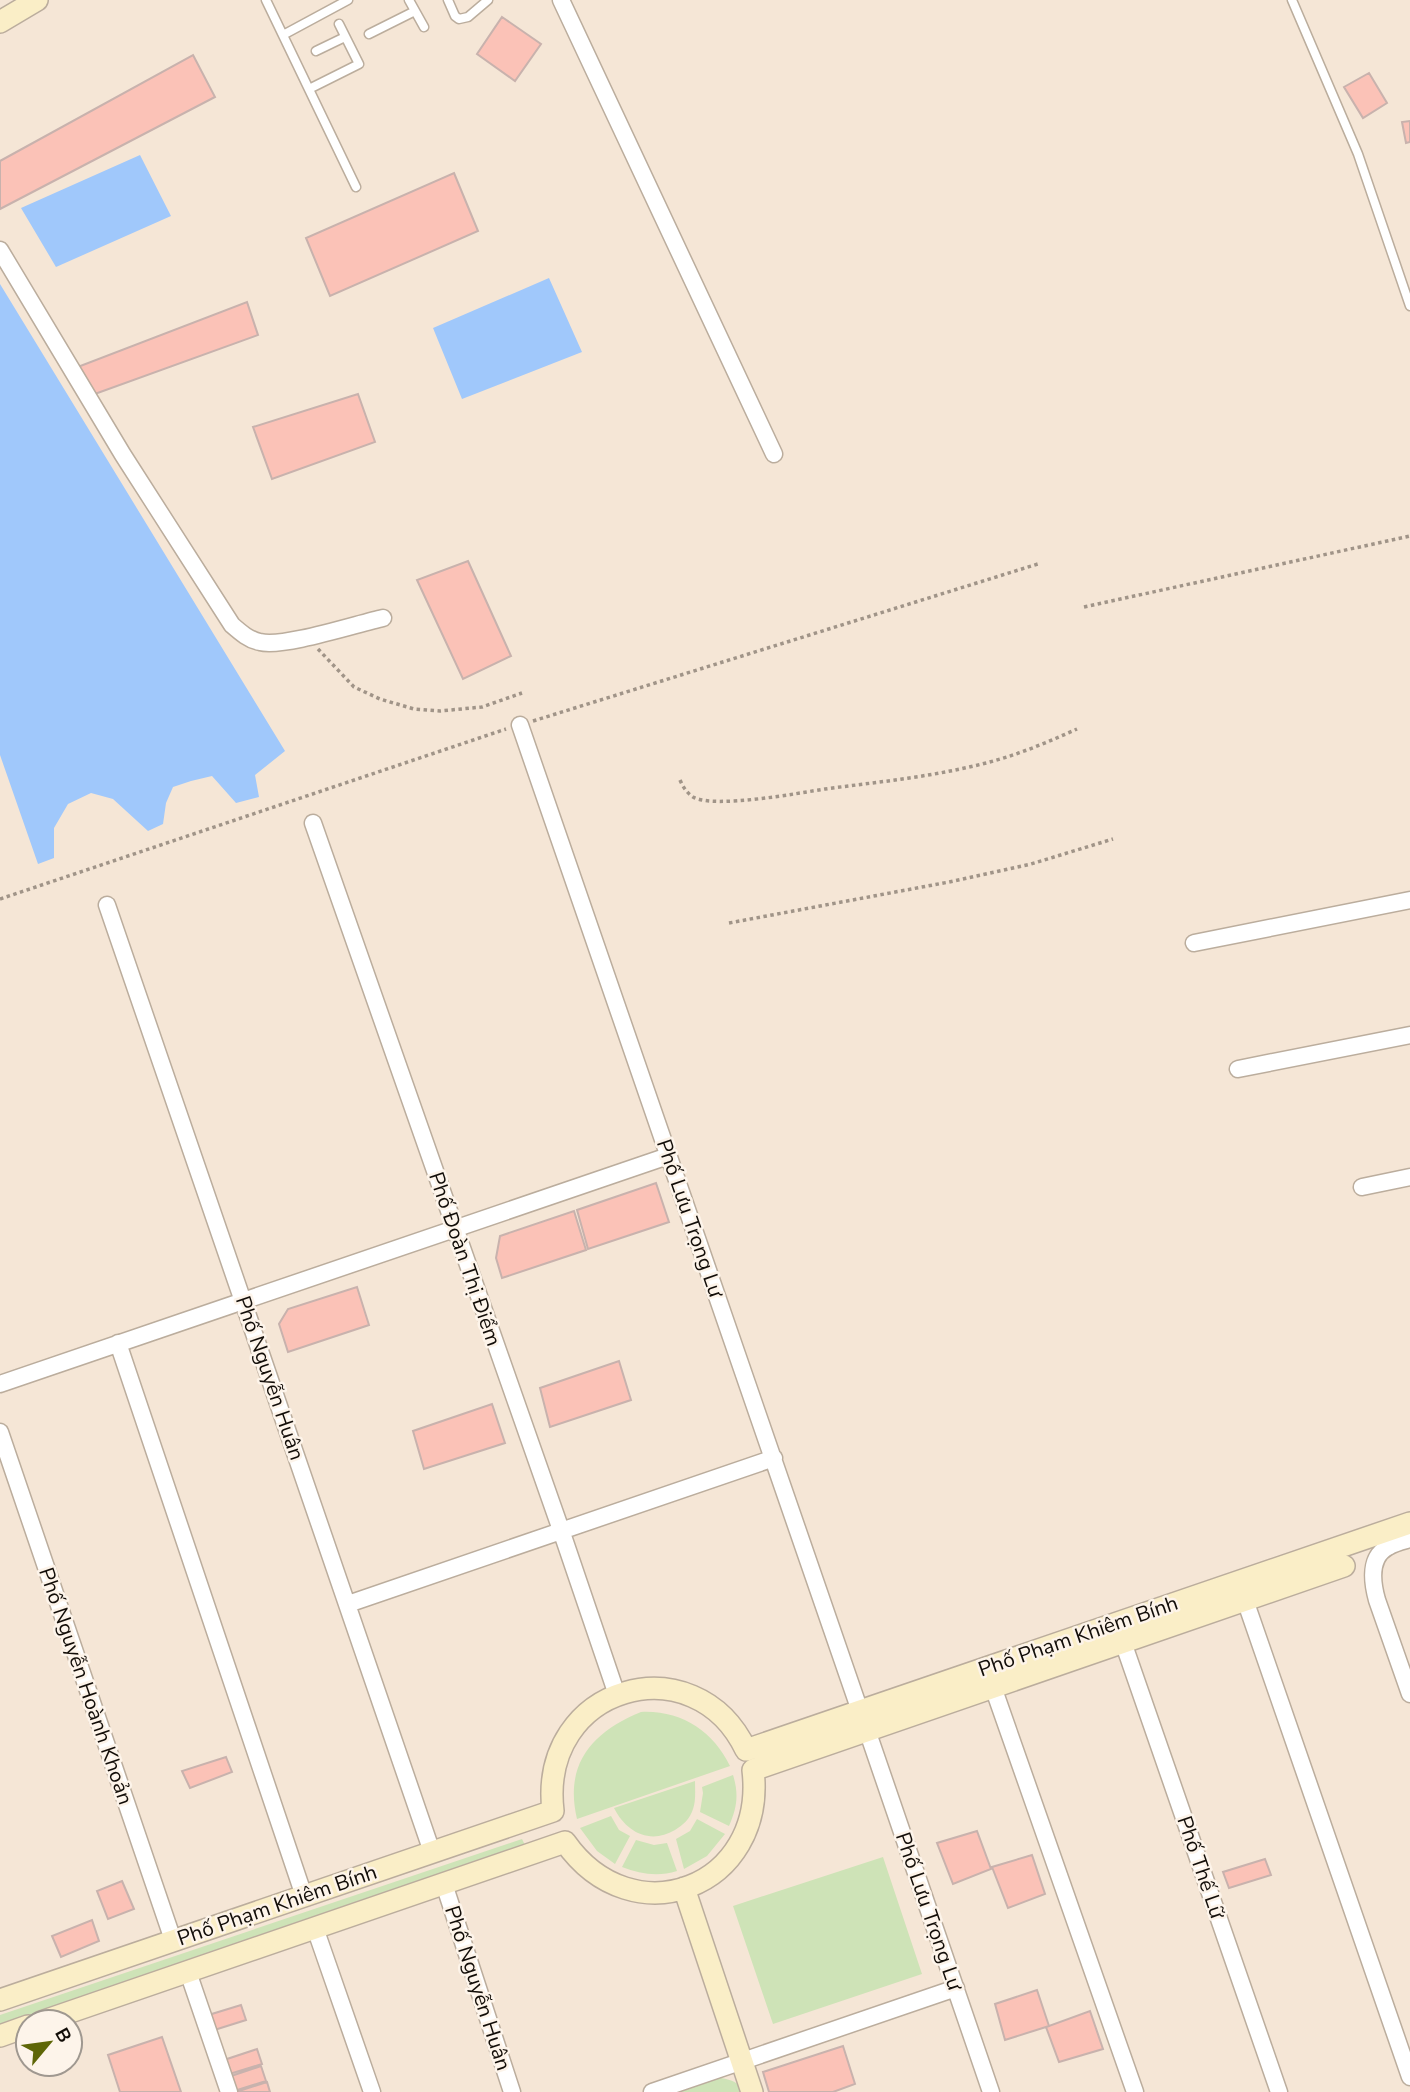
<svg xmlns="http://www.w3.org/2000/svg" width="1410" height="2092" font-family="'Nunito Sans',sans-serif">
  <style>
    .green { fill: #cee3b7 }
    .water { fill: #a0c8fb }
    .building { fill: #fbc2b7; stroke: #c8b2ad; stroke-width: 2 }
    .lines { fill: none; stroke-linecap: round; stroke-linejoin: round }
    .lane-casing { stroke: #bbad9d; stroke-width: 11 }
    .street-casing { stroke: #bbad9d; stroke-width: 19 }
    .secondary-casing { stroke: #bbad9d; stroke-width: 24 }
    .path { stroke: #a09488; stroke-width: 3.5; stroke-dasharray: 3.5 3.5; stroke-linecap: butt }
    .lane { stroke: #fff; stroke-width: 8 }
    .street { stroke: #fff; stroke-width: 16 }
    .secondary { stroke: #faeec7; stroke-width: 21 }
    .labels { text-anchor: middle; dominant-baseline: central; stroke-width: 5; stroke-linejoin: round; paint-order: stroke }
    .street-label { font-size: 21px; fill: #120d08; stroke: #fdf4ea }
  </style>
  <rect width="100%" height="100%" fill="#f5e6d6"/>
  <path class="green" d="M641,1712C681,1710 713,1731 730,1766L577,1819C564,1764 592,1732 641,1712Z
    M733,1775C739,1794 737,1808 729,1826L700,1812L703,1793L702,1787Z
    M695,1781C695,1790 696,1801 693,1809C690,1819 683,1825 675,1830C650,1845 626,1832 614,1808Z
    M611,1816L619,1830L630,1836L615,1864L597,1851L580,1828Z
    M697,1819L725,1834L707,1856L684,1869L676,1839L690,1831Z
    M522,1839L525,1845L514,1850L0,2025V2015Z
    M636,1840L654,1845L667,1843L677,1871C658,1877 640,1874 622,1867Z
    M883,1857L922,1974L773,2024L733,1906Z
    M721,2078C733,2080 737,2082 745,2092H677L712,2079Z"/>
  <path class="water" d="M140,155L171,216L56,267L21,208Z
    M549,278L582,352L462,399L433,328Z
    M0,284L285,751L255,775L259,797L236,803L212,776L191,781L173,787L166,803L163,824L148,831L113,799L91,793L68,804L54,828V858L38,864L0,755Z"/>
  <path class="building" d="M502,17L541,44L515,81L477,54Z
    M193,55L215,97L0,209V161Z
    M1369,73L1387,103L1363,118L1344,87Z
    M1410,121V142L1406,143L1402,122Z
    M454,173L478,231L330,296L306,238Z
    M247,302L258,335L92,395L75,368Z
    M358,394L375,442L272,479L253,427Z
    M468,561L511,656L463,679L417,580Z
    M656,1183L669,1222L588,1249L577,1210Z
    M574,1211L586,1250L502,1278L496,1258L500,1236Z
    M357,1287L369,1325L288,1352L279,1324L288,1309Z
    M619,1361L631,1400L550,1427L540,1388Z
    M492,1404L505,1443L424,1469L413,1431Z
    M226,1757L232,1772L190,1788L182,1771Z
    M977,1831L991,1869L953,1884L937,1843Z
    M1032,1855L1045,1894L1008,1908L992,1867Z
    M1265,1859L1271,1875L1229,1888L1223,1872Z
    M122,1881L134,1909L108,1919L97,1891Z
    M92,1920L99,1941L61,1957L52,1936Z
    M1037,1990L1049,2026L1005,2040L995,2004Z
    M241,2005L246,2020L208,2032L202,2017Z
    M1090,2011L1103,2049L1059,2062L1046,2027Z
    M162,2037L181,2092H120L108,2055Z
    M843,2046L855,2084L833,2092H769L763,2072Z
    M257,2049L262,2064L223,2076L218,2062Z
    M261,2066L266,2081L231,2092L222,2079Z
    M267,2082L270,2092H236Z"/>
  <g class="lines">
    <g class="lane-casing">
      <path id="lane" d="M266,0L356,187
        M409,0L424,27
        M448,0L455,16L459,19L468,17L488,0
        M1292,0L1358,154L1410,306
        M369,34L415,11
        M283,35L348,0
        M316,51L345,37
        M309,89L359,64L339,24"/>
    </g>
    <g class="street-casing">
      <path id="street" d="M561,0L774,454
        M0,250L123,455L232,625C240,632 249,640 260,642C283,648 356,624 383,618
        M520,725L860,1711
        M313,823L561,1530L617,1695
        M107,905L432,1852
        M1194,943L1410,900
        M1238,1069L1410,1035
        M1362,1187L1410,1177
        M118,1343L304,1896
        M0,1384L668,1156
        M0,1432L173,1940
        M1410,1539C1403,1541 1394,1543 1388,1547C1369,1557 1372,1582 1377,1600L1410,1694
        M1245,1600L1410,2077
        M348,1604L774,1458
        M1123,1642L1279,2092
        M993,1687L1135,2092
        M867,1730L991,2092
        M444,1884L512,2092
        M315,1928L372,2092
        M188,1972L229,2092
        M652,2092L956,1988"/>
    </g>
    <g class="secondary-casing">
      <path id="secondary" d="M0,22L37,0
        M684,1888L752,2092
        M0,2000L553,1811C538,1685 695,1642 746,1750L1410,1523
        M41,2022L565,1842C633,1939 767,1887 753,1770L1344,1566
        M0,2036L28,2026"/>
    </g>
    <path class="path" d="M1084,607L1410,536
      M318,649L354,687L380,699L414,709L440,711L482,707L522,693
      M533,721L1041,563
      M680,780C683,787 687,793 693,797C714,809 799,793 825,789C878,782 930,777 982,764C1015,756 1046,743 1077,729
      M0,899L506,729
      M729,923L949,882L1031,864L1113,839"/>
    <use href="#lane" class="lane"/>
    <use href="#street" class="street"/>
    <use href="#secondary" class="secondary"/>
  </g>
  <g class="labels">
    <g class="street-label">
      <text transform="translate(690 1218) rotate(71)">Phố Lưu Trọng Lư</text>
      <text transform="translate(465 1259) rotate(71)">Phố Đoàn Thị Điểm</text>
      <text transform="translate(270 1378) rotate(71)">Phố Nguyễn Huân</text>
      <text transform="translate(1078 1636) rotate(-19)">Phố Phạm Khiêm Bính</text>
      <text transform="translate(86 1686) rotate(71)">Phố Nguyễn Hoành Khoản</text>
      <text transform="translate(1201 1867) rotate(71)">Phố Thế Lữ</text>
      <text transform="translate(277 1905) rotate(-19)">Phố Phạm Khiêm Bính</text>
      <text transform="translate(929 1911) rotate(71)">Phố Lưu Trọng Lư</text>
      <text transform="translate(478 1988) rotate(72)">Phố Nguyễn Huân</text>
    </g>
  </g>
  <g transform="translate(49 2043) rotate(61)"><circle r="33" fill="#fdf4ea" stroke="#9f9890" stroke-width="2"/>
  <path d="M0-5L12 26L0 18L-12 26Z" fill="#5e6607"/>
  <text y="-10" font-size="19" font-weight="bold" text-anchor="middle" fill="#120d08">B</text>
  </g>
</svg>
